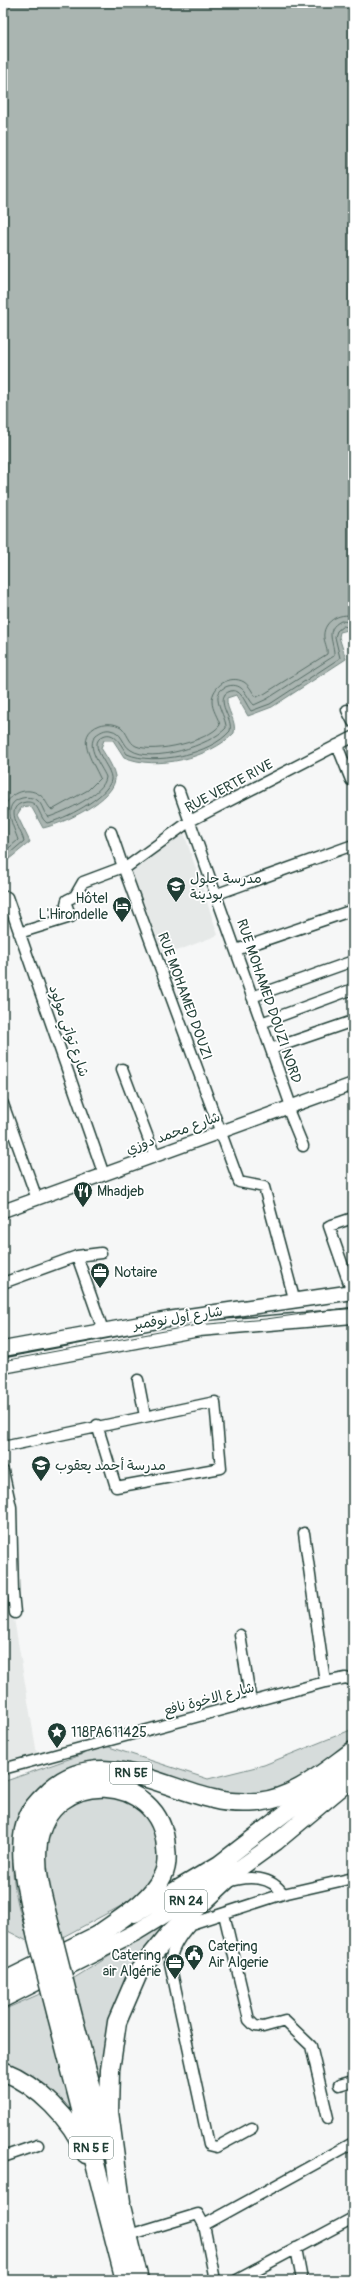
<svg xmlns="http://www.w3.org/2000/svg" width="356" height="2283" font-family="Pangolin,'Playpen Sans Arabic',sans-serif">
  <style>
    .built { fill: #e6e9e8 }
    .green { fill: #d6dcdb; stroke: #7a8c88 }
    .water { fill: #aab5b1; stroke: #72857f }
    .lines { fill: none; stroke-linecap: round; stroke-linejoin: round }
    .shore { stroke: #576d66; stroke-width: 1 }
    .minor-casing { stroke: #1f3d34; stroke-width: 13 }
    .tertiary-casing { stroke: #1f3d34; stroke-width: 15 }
    .secondary-casing { stroke: #1f3d34; stroke-width: 17 }
    .trunk-casing { stroke: #1f3d34; stroke-width: 19 }
    .motorway-casing { stroke: #1f3d34; stroke-width: 21 }
    .minor { stroke: #fff; stroke-width: 10 }
    .tertiary { stroke: #fff; stroke-width: 12 }
    .secondary { stroke: #fff; stroke-width: 14 }
    .trunk { stroke: #fff; stroke-width: 16 }
    .motorway { stroke: #fff; stroke-width: 18 }
    .tram { stroke: #1f3d34; stroke-width: 1 }
    .motorway-bridge-casing { stroke: #1f3d34; stroke-width: 21; stroke-linecap: butt }
    .motorway-bridge { stroke: #fff; stroke-width: 18 }
    .labels { text-anchor: middle; dominant-baseline: central; stroke-width: 3.5; stroke-linejoin: round; paint-order: stroke }
    .shield { fill: #fff; stroke: #627771; stroke-width: 1 }
    .shield-label { font-size: 13px; font-weight: bold; fill: #1f3d34 }
    .street-label { font-size: 14px; fill: #1f3d34; stroke: #fff }
    .poi-label { font-size: 14px; fill: #1f3d34; stroke: #fff; text-anchor: start }
  </style>
  <rect width="100%" height="100%" fill="#f6f7f7"/>
  <filter id="ink" filterUnits="userSpaceOnUse"><feTurbulence type="fractalNoise" baseFrequency=".025" numOctaves="2"/><feDisplacementMap in="SourceGraphic" scale="8" xChannelSelector="R" yChannelSelector="G"/><feConvolveMatrix kernelMatrix="1 2 1 2 8 2 1 2 1" color-interpolation-filters="sRGB"/></filter>
  <g filter="url(#ink)">
    <path class="built" d="M184,833L218,935L164,956L131,870Z
      M3,1510H5L10,1595L37,1754L3,1767Z"/>
    <path class="green" d="M353,1729V1743C329,1759 305,1780 277,1789C228,1806 165,1778 117,1764L20,1816C6,1863 14,1896 29,1942L6,1930L3,1922V1788L6,1781L106,1746L208,1779L264,1765Z
      M94,1793L135,1802L158,1835V1872L136,1898L59,1939L44,1879L43,1845L57,1812Z
      M166,1921L168,1925L108,2036L97,2089L71,1980Z
      M42,1993L77,2126L13,2066L3,2061V2010Z"/>
    <path class="water" d="M3,3H353V636L348,630L340,632L339,637L346,659L272,707L248,716L236,695L227,698C226,711 237,720 234,733C210,758 156,771 124,757L113,740H104L101,748C106,756 113,766 115,776C118,799 62,824 43,828L32,808L29,806L22,807L17,815L30,842L3,864Z"/>
    <g class="lines">
      <path class="shore" d="M3,810C8,794 26,785 40,795C46,799 47,806 52,810L88,790L100,778C93,762 73,735 100,725C107,723 114,723 121,727C127,732 129,743 136,746C154,754 209,741 220,725C218,717 212,710 212,701C212,686 230,674 244,682C250,686 252,692 256,697L264,694L327,654C328,649 325,644 324,638C322,622 339,612 353,616
        M3,853L18,840C14,827 0,804 22,798C27,797 32,797 37,800C43,804 43,814 49,817C64,812 105,794 106,777C101,765 85,747 96,735C100,732 105,729 110,730C123,732 122,745 131,750C151,764 211,745 226,728C227,716 206,693 228,686C244,682 246,697 254,705L267,699L334,656C335,643 323,630 341,621L353,622
        M3,859L24,841C21,829 2,806 26,802C29,802 32,802 35,805C40,810 41,819 47,823C63,820 108,797 111,780C113,767 85,745 103,736C115,730 121,746 127,754C154,766 211,754 230,731C233,718 218,706 225,694C240,683 244,702 251,711L270,704L340,658L335,637L337,631L343,626L353,628"/>
      <g class="minor-casing">
        <path id="minor" d="M347,710L353,722
          M337,745L351,780
          M179,791L291,1106
          M111,832L123,867
          M124,869L239,1182L264,1187L295,1302
          M124,869L190,821L353,737
          M217,894L353,845
          M7,897L104,1175
          M19,933L71,917L66,904L67,900L75,896L83,882L123,867L124,869
          M236,950L353,910
          M252,997L353,961
          M261,1023L353,989
          M271,1049L353,1021
          M122,1069L155,1156
          M3,1104L37,1199
          M287,1107L303,1146
          M77,1256L103,1330
          M3,1283L77,1256L101,1253
          M352,1292L329,1226L353,1218
          M138,1380L145,1416
          M3,1447L215,1402L221,1468L116,1487L97,1425
          M3,1471L11,1507L13,1593L15,1613
          M304,1533L325,1682
          M240,1635L251,1702
          M3,1769L325,1682L346,1678L353,1681
          M229,1882C248,1875 272,1876 283,1894
          M224,1914L249,2020L255,2026L263,2027L285,2021L311,2046L328,2118
          M339,2085L353,2081
          M252,2128L217,2147L209,2145L170,1963C172,1947 181,1935 191,1924L283,1894L353,1878
          M3,2157L38,2145
          M204,2225L353,2143
          M129,2235L198,2214L204,2225L215,2280
          M296,2248L302,2280
          M237,2280L353,2218"/>
      </g>
      <g class="tertiary-casing">
        <path id="tertiary" d="M3,1211L353,1084"/>
      </g>
      <g class="secondary-casing">
        <path id="secondary" d="M3,1349L168,1319L353,1292
          M3,1366L199,1329L353,1316"/>
      </g>
      <g class="trunk-casing">
        <path id="trunk" d="M135,1914L219,1864L353,1761
          M3,1981L106,1930
          M3,1999L138,1931L236,1871L276,1842L353,1778"/>
      </g>
      <g class="motorway-casing">
        <path id="motorway" d="M50,1926C43,1899 34,1871 38,1843C49,1766 162,1771 166,1848C167,1856 167,1867 163,1875C150,1903 119,1919 95,1937
          M36,1934C29,1900 13,1847 29,1815C33,1805 43,1797 50,1790C100,1746 160,1787 213,1799C228,1803 244,1803 258,1802C295,1798 324,1772 353,1751
          M71,2009L103,2132
          M57,2016L125,2280
          M3,2071C38,2085 72,2119 86,2154
          M117,2190L139,2280
          M121,2202L109,2112L110,2070L117,2022L139,1971L171,1932L236,1871"/>
      </g>
      <use href="#minor" class="minor"/>
      <use href="#tertiary" class="tertiary"/>
      <use href="#secondary" class="secondary"/>
      <use href="#trunk" class="trunk"/>
      <use href="#motorway" class="motorway"/>
      <path class="tram" d="M3,1361L197,1325L266,1319L353,1307"/>
      <g class="motorway-bridge-casing">
        <path id="motorway-bridge" d="M50,1926L71,2009
          M36,1934L57,2016"/>
      </g>
      <use href="#motorway-bridge" class="motorway-bridge"/>
    </g>
  </g>
  <defs>
    <g id="school-pin" transform="scale(1)"><path d="M0 17L-7.5 6A9.5 9.5 0 1 1 7.5 6Z" fill="#1f3d34" stroke="#fff"/><path d="M0-5L7-2L0 1L-7-2ZM-4 1L0 2.5L4 1V4Q0 6-4 4Z" fill="#fff"/></g>
    <g id="hotel-pin" transform="scale(1)"><path d="M0 17L-7.5 6A9.5 9.5 0 1 1 7.5 6Z" fill="#1f3d34" stroke="#fff"/><path d="M-6-4.5h1.5V1H6V5H4.5V3h-9V5H-6ZM-4 0a1.8 1.8 0 1 1 3.6 0ZM.5 0V-2.5h3Q6-2.5 6 0Z" fill="#fff"/></g>
    <g id="restaurant-pin" transform="scale(1)"><path d="M0 17L-7.5 6A9.5 9.5 0 1 1 7.5 6Z" fill="#1f3d34" stroke="#fff"/><path d="M-5-6h1v4h1v-4h1v4h1v-4h1v5L-1.5 .5V6h-2V.5L-5-1ZM5-6V6H3V1.5H1.5Q1.5-4 5-6Z" fill="#fff"/></g>
    <g id="office-pin" transform="scale(1)"><path d="M0 17L-7.5 6A9.5 9.5 0 1 1 7.5 6Z" fill="#1f3d34" stroke="#fff"/><path d="M-6-3h4V-5.5h4V-3h4V5H-6ZM-1-4.5V-3h2v-1.5ZM-6 0V1H6V0Z" fill="#fff"/></g>
    <g id="sight-pin" transform="scale(1)"><path d="M0 17L-7.5 6A9.5 9.5 0 1 1 7.5 6Z" fill="#1f3d34" stroke="#fff"/><path d="M0-6L1.8-2.2L6-1.7L2.9 1.2L3.7 5.4L0 3.3L-3.7 5.4L-2.9 1.2L-6-1.7L-1.8-2.2Z" fill="#fff"/></g>
    <g id="civic-pin" transform="scale(1)"><path d="M0 17L-7.5 6A9.5 9.5 0 1 1 7.5 6Z" fill="#1f3d34" stroke="#fff"/><path d="M-.6-6.5H3V-4.5H.6V-3L4-1V1h2V6H-6V1h2V-1L-.6-3ZM-1.2 2.5V6h2.4V2.5Z" fill="#fff"/></g>
  </defs>
  <g fill-rule="evenodd">
    <use href="#school-pin" x="176" y="886"/>
    <use href="#hotel-pin" x="122" y="906"/>
    <use href="#restaurant-pin" x="83" y="1191"/>
    <use href="#office-pin" x="100" y="1272"/>
    <use href="#school-pin" x="41" y="1465"/>
    <use href="#sight-pin" x="57" y="1732"/>
    <use href="#civic-pin" x="194" y="1954"/>
    <use href="#office-pin" x="175" y="1963"/>
  </g>
  <g class="labels">
    <g class="shield">
      <rect x="110" y="1762" width="42" height="22" rx="3"/>
      <rect x="165" y="1890" width="42" height="22" rx="3"/>
      <rect x="69" y="2137" width="44" height="22" rx="3"/>
    </g>
    <g class="shield-label">
      <text x="131" y="1773">RN 5E</text>
      <text x="186" y="1901">RN 24</text>
      <text x="91" y="2148">RN 5 E</text>
    </g>
    <g class="street-label">
      <text transform="translate(229 786) rotate(-28)">RUE VERTE RIVE</text>
      <text transform="translate(185 996) rotate(70)">RUE MOHAMED DOUZI</text>
      <text transform="translate(269 1001) rotate(71)">RUE MOHAMED DOUZI NORD</text>
      <text transform="translate(69 1031) rotate(71)">شارع تواتي مولود</text>
      <text transform="translate(173 1133) rotate(-20)">شارع محمد دوزي</text>
      <text transform="translate(178 1318) rotate(-9)">شارع أول نوفمبر</text>
      <text transform="translate(209 1699) rotate(-15)">شارع الاخوة نافع</text>
    </g>
    <g class="poi-label">
      <text x="190" y="878">مدرسة جلول<tspan x="190" dy="16">بودينة</tspan></text>
      <text x="108" y="898" text-anchor="end">Hôtel<tspan x="108" dy="16">L'Hirondelle</tspan></text>
      <text x="97" y="1191">Mhadjeb</text>
      <text x="114" y="1272">Notaire</text>
      <text x="55" y="1465">مدرسة أحمد يعقوب</text>
      <text x="71" y="1732">118PA611425</text>
      <text x="208" y="1946">Catering<tspan x="208" dy="16">Air Algerie</tspan></text>
      <text x="161" y="1955" text-anchor="end">Catering<tspan x="161" dy="16">air Algérie</tspan></text>
    </g>
  </g>
  <rect width="356" height="2283" fill="none" stroke="#fff" stroke-width="16"/>
  <rect x="8" y="8" width="340" height="2267" fill="none" stroke="#1f3d34" stroke-width="1.5" filter="url(#ink)"/>
</svg>
